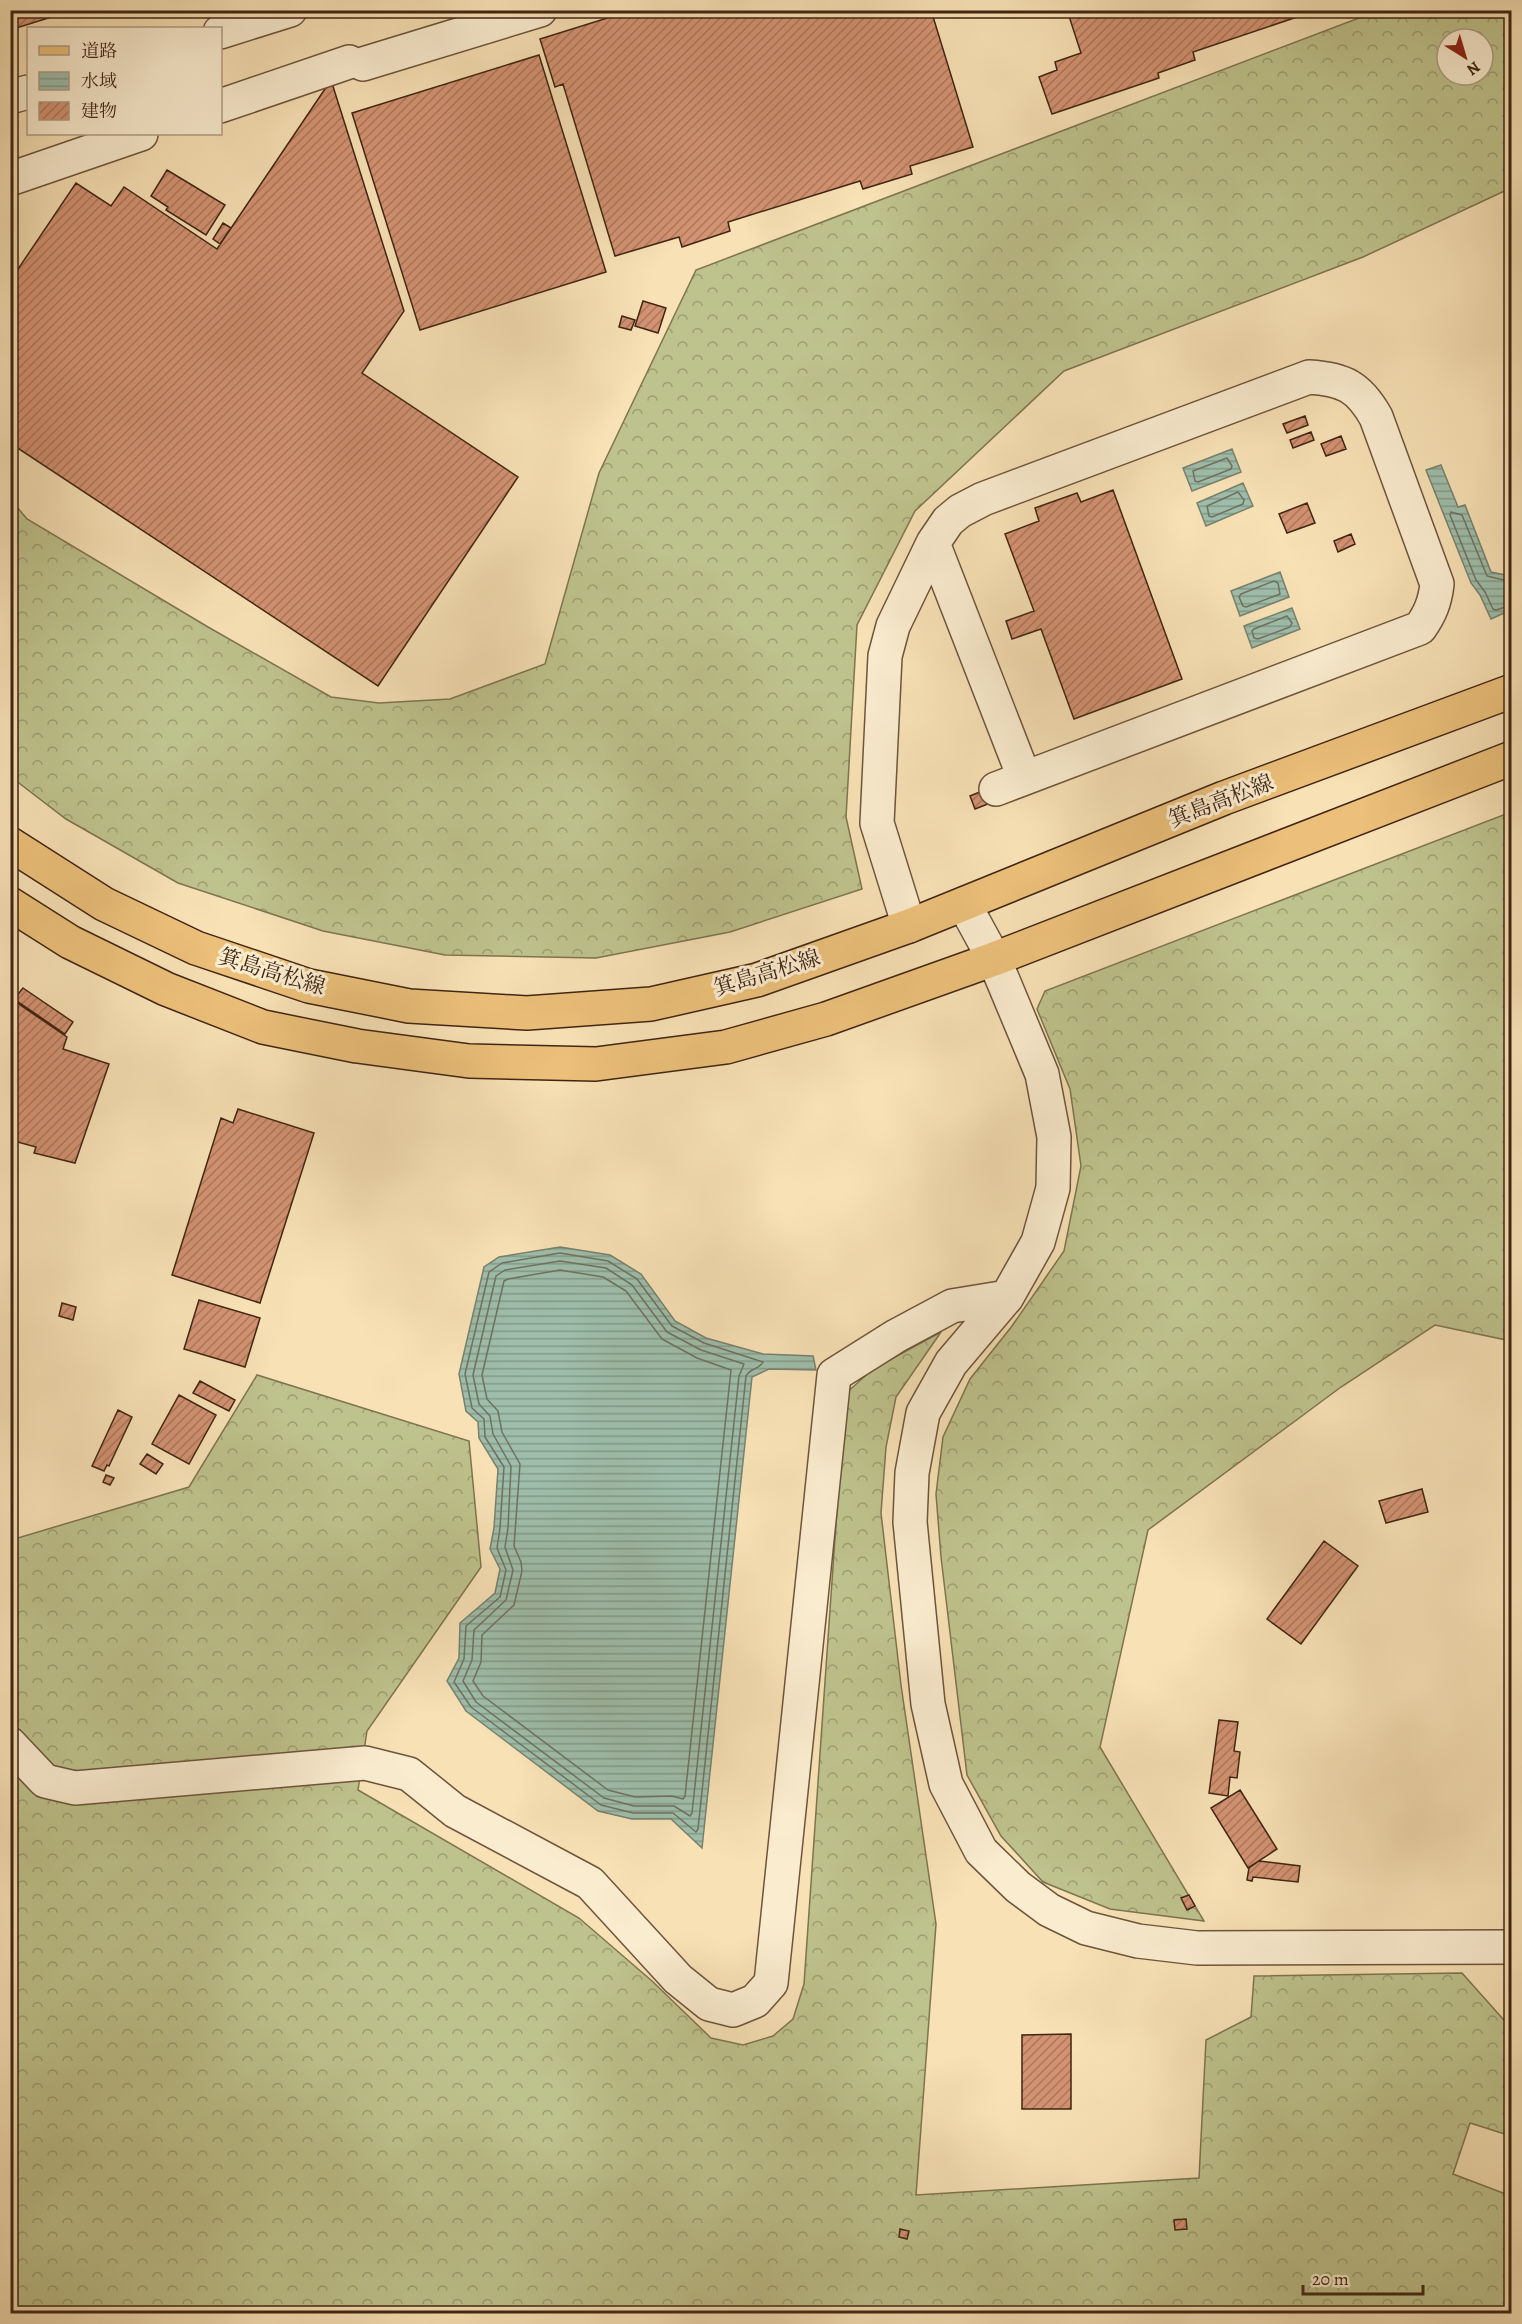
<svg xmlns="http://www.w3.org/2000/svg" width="1522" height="2324" font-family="Alegreya,'Noto Serif JP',serif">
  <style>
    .forest { fill: url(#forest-crowns); stroke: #7f7450; stroke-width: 1.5; fill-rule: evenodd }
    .water { fill: url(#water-rules); stroke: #78816e; stroke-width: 1.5 }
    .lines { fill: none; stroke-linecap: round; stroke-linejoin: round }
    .shore { stroke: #6f725f; stroke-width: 1.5 }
    .building { fill: url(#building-hatch); stroke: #402513; stroke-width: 1.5 }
    .minor-casing { stroke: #6e543c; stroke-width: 36 }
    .major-casing { stroke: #402513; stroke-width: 36 }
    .minor { stroke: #faeccf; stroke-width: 33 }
    .major { stroke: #ecc07a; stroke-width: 33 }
    .labels { text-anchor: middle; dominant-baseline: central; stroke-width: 6; stroke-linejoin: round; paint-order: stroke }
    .street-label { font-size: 22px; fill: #402513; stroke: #faeccf }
  </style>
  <defs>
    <pattern id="forest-crowns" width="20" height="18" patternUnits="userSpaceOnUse" patternTransform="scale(1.5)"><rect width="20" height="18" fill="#bec28c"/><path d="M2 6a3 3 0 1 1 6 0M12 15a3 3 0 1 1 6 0" fill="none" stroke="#9c9d71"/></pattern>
    <pattern id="water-rules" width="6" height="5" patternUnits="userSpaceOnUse" patternTransform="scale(1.5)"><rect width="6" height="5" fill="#9ebeab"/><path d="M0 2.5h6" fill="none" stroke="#829a8a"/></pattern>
    <pattern id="building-hatch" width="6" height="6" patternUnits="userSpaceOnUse" patternTransform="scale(1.5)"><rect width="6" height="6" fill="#d39272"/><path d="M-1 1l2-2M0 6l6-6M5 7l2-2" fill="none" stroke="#ad775c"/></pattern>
  </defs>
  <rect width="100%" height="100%" fill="#f7e1b5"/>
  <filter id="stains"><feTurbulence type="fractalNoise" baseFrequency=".00333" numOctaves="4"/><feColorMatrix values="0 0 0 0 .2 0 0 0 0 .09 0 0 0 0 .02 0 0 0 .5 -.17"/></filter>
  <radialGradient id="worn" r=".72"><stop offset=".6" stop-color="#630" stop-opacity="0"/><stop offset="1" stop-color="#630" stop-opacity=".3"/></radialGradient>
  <path class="forest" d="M1380,10L1511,11V188L1363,257L1064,371L915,511L857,625L846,817L862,889L730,932L596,958L445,955L323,931L178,883L66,819L11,777V500L27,519L208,627L331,697L379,703L450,699L545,664L599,473L696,270ZM1447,39H1483V75H1447Z
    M1511,812V1356L1506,1340L1435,1325L1341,1387L1148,1530L1100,1747L1204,1921L1110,1909L1043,1882L1001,1836L967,1775L941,1557L936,1494L943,1437L970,1379L1012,1326L1064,1251L1081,1166L1070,1089L1037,1009L1045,991Z
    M941,1332L896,1397L886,1447L881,1513L901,1685L936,1924L916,2195L1199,2178L1206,2040L1251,2017L1254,1976L1462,1973L1511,2028V2136L1470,2123L1453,2174L1511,2196V2313L11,2314V1540L189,1487L257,1375L469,1441L481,1567L367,1731L358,1790L579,1918L652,1981L711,2038L743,2045L773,2036L793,2019L804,1984L845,1394L873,1369Z"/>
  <path class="water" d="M1232,449L1241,472L1192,491L1183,468Z
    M1441,465L1458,507L1465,505L1491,572L1511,576V610L1491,619L1480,595L1471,583L1426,470Z
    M1243,483L1253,506L1206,526L1197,503Z
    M1280,572L1289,597L1240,616L1231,591Z
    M1292,608L1300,629L1252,648L1244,626Z
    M560,1247L610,1255L641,1274L675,1321L706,1338L763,1354L813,1356L816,1370L769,1369L752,1377L702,1848L671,1819H632L598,1811L466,1711L447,1681L459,1658L460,1623L495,1593L500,1569L490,1549L494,1528L498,1469L479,1438L478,1422L466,1411L459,1374L484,1267L499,1257Z"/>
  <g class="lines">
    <path class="shore" d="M1227,458L1232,466L1231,469L1198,482L1195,481L1193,471Z
      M1238,492L1244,500L1243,504L1212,517L1209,516L1207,506Z
      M1274,581L1278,583L1280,594L1246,607L1243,606L1239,597L1241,594Z
      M1512,582L1487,576L1462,515L1451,512L1450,515L1476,580L1485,592L1493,609L1496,610L1512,605
      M1287,616L1292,623L1290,627L1258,639L1254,638L1252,631L1254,629Z
      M560,1253L608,1261L637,1279L672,1326L704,1343L763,1362C760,1369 750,1368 746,1376L698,1829L696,1832L673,1813H633L601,1805L471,1707L454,1682L464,1659L466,1626L500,1597L506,1570L497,1548L500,1528L504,1467L485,1437L484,1419L472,1408L465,1374L489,1272L502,1263Z
      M560,1261L606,1268L632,1285L667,1332L701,1350L744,1364L739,1376L692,1813L690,1816L674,1806H634L604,1798L476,1702L463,1681L472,1660L474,1630L506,1600L513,1570L505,1547L508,1528L511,1466L493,1434L490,1416L479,1404L473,1375L496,1276L505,1270Z
      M560,1270L603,1277L626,1291L662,1339L697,1358L731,1370L685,1796L683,1799L672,1796L635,1797L608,1790L483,1696L473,1681L481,1662L482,1635L514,1605L522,1571L521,1562L514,1546L520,1464L502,1432L498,1411L487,1399L482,1375L504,1281L508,1279Z"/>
  </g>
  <path class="building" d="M10,10H74L10,30Z
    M633,10H931L973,147L910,166L912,174L863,189L860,181L728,222L730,231L682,247L679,237L615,256L563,84L555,87L540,39Z
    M1067,10H1318L1193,52L1195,60L1158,73L1159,78L1052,114L1039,77L1057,70L1055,62L1081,53Z
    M539,55L606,272L420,330L352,113Z
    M331,80L404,311L362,373L518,477L378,686L10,443V281L76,183L111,206L124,187L217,249Z
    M167,170L225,205L206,235L166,210L168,207L151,196Z
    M223,223L231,228L220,244L213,239Z
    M643,301L666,308L658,333L635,326Z
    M622,316L635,320L631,330L619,327Z
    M1305,416L1308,425L1287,433L1283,424Z
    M1311,432L1314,440L1293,448L1290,440Z
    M1341,436L1346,449L1326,456L1321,444Z
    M1113,490L1182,679L1074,719L1041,629L1012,639L1006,621L1034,611L1005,534L1039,521L1035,508L1077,493L1081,502Z
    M1307,503L1315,523L1287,533L1279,514Z
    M1351,534L1355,544L1338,552L1334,541Z
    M992,787L998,800L975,809L970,796Z
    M23,988L73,1022L65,1034L14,999Z
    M10,998L67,1037L63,1049L109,1064L75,1163L34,1153L36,1147L10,1140Z
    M238,1109L314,1133L260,1303L172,1275L221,1118L233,1123Z
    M199,1300L260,1318L245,1367L184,1349Z
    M62,1303L76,1307L73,1320L59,1316Z
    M200,1381L235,1400L229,1411L193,1393Z
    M179,1395L216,1415L189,1464L152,1444Z
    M118,1410L132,1417L109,1466L107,1465L104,1471L92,1466Z
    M147,1454L163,1464L156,1474L140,1464Z
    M106,1475L114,1478L110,1485L103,1482Z
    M1422,1489L1428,1512L1386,1523L1379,1501Z
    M1324,1541L1358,1566L1301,1644L1267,1619Z
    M1219,1720L1238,1722L1234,1751L1240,1752L1237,1778L1230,1777L1228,1796L1209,1793Z
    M1240,1790L1277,1849L1248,1868L1211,1808Z
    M1259,1861L1300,1866L1298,1882L1253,1877L1252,1881L1247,1880L1249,1868Z
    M1189,1895L1195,1906L1187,1910L1181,1898Z
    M1071,2034V2109H1022V2035Z
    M1186,2219L1187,2229L1175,2230L1174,2220Z
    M900,2229L909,2231L907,2239L899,2237Z"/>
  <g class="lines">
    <g class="minor-casing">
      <path id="minor" d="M220,32L290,10
        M363,64L540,10
        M10,97L28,92
        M220,106L349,62
        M10,179L141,134
        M933,543L1024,777
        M964,904L994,959L1042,1074L1054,1137L1053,1188L1038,1242L1007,1297L951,1363L923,1413L912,1473L910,1522L928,1704L946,1784L981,1851L1018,1887L1049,1910L1086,1928L1138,1941L1197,1948L1512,1947
        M909,926L877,823L885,656L893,626L933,543L948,521L960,511L983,499L1309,377C1344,379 1359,387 1376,417L1437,584C1435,602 1430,614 1420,628L996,789
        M10,1744L45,1781L75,1788L365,1763L409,1774L455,1811L590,1883L678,1979L709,2004L733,2010L755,2001L771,1983L834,1375L896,1336L952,1306L1007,1297"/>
    </g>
    <g class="major-casing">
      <path id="major" d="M10,844L104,904L196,948L309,986L409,1006L527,1013L651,1004L757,980L909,926L1224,798L1512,691
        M10,904L70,942L166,989L263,1027L357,1046L469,1061L596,1064L726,1047L826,1019L994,959L1512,758"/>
    </g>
    <use href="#minor" class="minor"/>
    <use href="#major" class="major"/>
  </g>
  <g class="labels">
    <g class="street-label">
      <text transform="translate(1221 801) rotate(-21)">箕島高松線</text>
      <text transform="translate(272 972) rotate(17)">箕島高松線</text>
      <text transform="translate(767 973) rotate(-17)">箕島高松線</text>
    </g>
  </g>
  <rect width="1522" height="2324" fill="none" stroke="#f7e1b5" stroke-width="36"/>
  <rect x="12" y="12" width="1498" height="2300" fill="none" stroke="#402513" stroke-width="3"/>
  <rect x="18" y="18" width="1486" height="2288" fill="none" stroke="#402513" stroke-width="1.5"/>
  <rect x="27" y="27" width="195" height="108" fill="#faeccf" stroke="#b09c84" stroke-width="1.5"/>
  <rect x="39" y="46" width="30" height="9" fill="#ecc07a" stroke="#b09c84" stroke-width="1.5"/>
  <text x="81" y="57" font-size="18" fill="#402513">道路</text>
  <rect x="39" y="72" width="30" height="18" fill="url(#water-rules)" stroke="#b09c84" stroke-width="1.5"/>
  <text x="81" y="87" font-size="18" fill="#402513">水域</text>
  <rect x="39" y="102" width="30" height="18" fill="url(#building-hatch)" stroke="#b09c84" stroke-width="1.5"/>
  <text x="81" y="117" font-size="18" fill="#402513">建物</text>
  <g transform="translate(1465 57) rotate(143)"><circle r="28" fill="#faeccf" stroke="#b09c84" stroke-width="1.5"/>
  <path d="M0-4.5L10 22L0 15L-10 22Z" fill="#8f2418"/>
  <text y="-9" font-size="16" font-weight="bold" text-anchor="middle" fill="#402513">N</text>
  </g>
  <path d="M1303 2285v9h120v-9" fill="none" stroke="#402513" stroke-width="3"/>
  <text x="1312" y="2285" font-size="18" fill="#402513" stroke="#faeccf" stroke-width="4.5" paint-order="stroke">20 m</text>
  <rect width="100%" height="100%" filter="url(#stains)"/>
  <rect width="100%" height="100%" fill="url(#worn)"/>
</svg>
